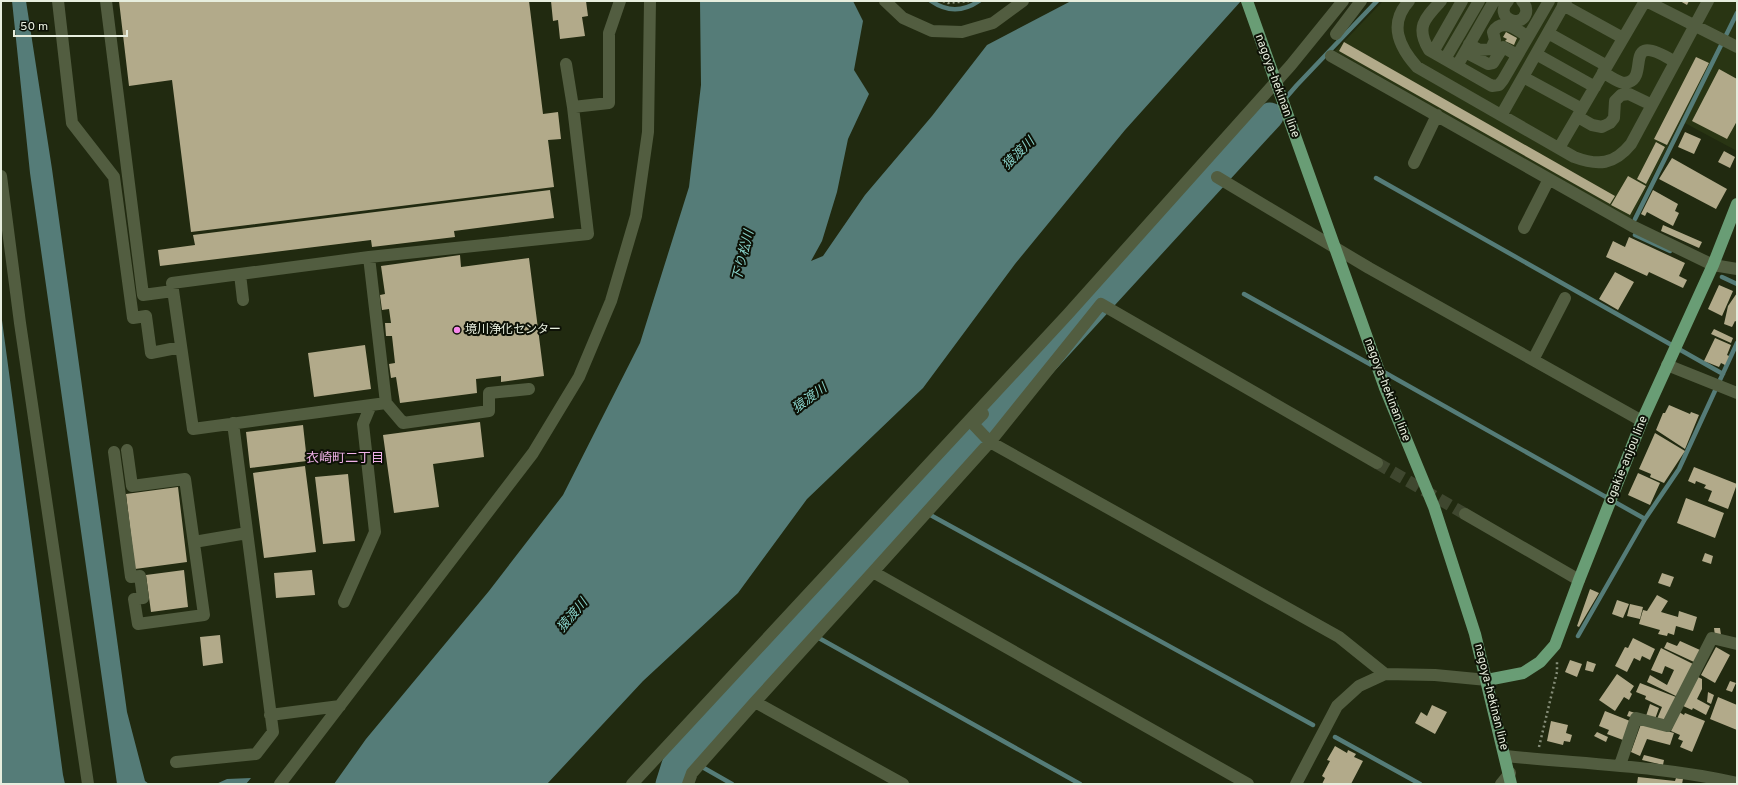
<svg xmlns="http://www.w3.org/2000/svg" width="1738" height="785" font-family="Overpass,'Noto Sans JP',sans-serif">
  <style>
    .built { fill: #293513 }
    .water { fill: #557c78 }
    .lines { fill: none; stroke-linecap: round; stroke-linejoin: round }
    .stream { stroke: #557c78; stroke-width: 4.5 }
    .river { stroke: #557c78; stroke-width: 27 }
    .building { fill: #b2aa8a }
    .minor-tunnel { stroke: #3f472f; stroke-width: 12; stroke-dasharray: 12 6; stroke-linecap: butt }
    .path { stroke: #868e79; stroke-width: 2.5; stroke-dasharray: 2 3; stroke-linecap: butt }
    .minor { stroke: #525d40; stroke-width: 12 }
    .major { stroke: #699d75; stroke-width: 12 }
    .poi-dot { fill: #f788ec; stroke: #0d1106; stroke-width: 1.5 }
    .labels { text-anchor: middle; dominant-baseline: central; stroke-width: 4; stroke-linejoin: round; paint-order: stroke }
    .street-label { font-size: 12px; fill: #e7eede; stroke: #0d1106 }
    .poi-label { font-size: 12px; fill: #e7eede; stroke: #0d1106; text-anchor: start }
    .water-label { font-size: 13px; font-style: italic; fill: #88d2ca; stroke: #0d1106 }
    .neighbourhood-label { font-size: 13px; fill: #efb1e7; stroke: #0d1106 }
  </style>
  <rect width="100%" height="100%" fill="#212a10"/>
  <path class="built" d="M1383,1H1737V151L1681,121L1631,219L1335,51Z"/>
  <path class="water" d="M12,1H26L52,169L127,712L145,781L149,784H117L30,173Z
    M700,1H853L863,21L854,70L869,94L848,139L837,192L822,241L811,261L823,256L865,195L932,116L987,45L1071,1H1241L1125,130L1056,214L1015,264L923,388L807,499L738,593L643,681L547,784H334L366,739L489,591L563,495L640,343L689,187L701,85Z
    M1,313L63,775L65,784H1Z
    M251,778L246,784H216L227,779Z"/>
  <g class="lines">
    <path class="stream" d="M931,1C947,12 963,12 979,1
      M1270,116L1297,85L1377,1
      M1376,178L1723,374
      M1635,219L1737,13
      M1635,235L1670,251
      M1722,277L1737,284
      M1244,294L1375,367
      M1382,371L1645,519
      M914,506L1313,725
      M801,628L1080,784
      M1578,636L1645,519L1679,469L1737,343
      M1335,737L1420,784
      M683,756L732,784"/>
    <path class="river" d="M669,784L675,765L683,756C880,544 1073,328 1270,116"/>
  </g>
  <path class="building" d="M119,1H529L543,114L558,112L561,139L548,140L554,187L191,232L172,80L129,86Z
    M551,1H586L588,16L582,17L585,36L560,39L558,20L553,21Z
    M1680,1H1689L1687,5Z
    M1506,32L1517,38L1514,45L1505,41L1507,39L1503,37Z
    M1344,42L1615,196L1610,204L1339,51Z
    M1696,57L1709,63L1667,145L1654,139Z
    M1719,69L1737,79V121L1727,139L1692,121Z
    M1685,132L1701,139L1694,154L1678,147Z
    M1656,142L1665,147L1646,184L1637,179Z
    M1724,151L1735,157L1730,168L1718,162Z
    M1672,158L1727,189L1716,209L1659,179Z
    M1628,176L1646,186L1630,215L1611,205Z
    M550,190L554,218L454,231L455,237L372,247L371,240L160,266L158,250L195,245L193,235Z
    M1653,190L1678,204L1675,211L1679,213L1673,226L1647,212L1645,216L1641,214Z
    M1663,225L1702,242L1699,248L1661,231Z
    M1629,237L1685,263L1679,276L1687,280L1683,288L1649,272L1647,276L1606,257L1613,241L1625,247Z
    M460,255L461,267L529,258L544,376L501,382V376L476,379L477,393L400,403L396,377L391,378L389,364L395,363L392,336H386L385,323H391L389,309L382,310L380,295L385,294L381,266Z
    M1615,272L1634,282L1618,310L1599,299Z
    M1719,285L1733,291L1722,316L1708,309Z
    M1737,293V322L1735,321L1732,327L1724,324L1728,306Z
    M1714,329L1733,338L1731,343L1711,334Z
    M1715,338L1731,345L1727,355L1729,356L1725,365L1721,363L1719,367L1704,361Z
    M365,345L371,389L314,397L308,353Z
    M1669,405L1690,414L1691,412L1699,415L1685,449L1656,430L1663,413H1665Z
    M480,422L484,457L433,464L439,507L394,513L383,435Z
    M303,425L307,461L250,468L246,432Z
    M1655,433L1685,451L1664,483L1650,477L1651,474L1639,469Z
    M305,466L316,552L264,558L253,473Z
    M1694,467L1737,484L1728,509L1708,501L1712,491L1704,488L1706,485L1696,481L1695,484L1688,481Z
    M1638,473L1660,483L1650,505L1628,495Z
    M348,474L355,541L323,544L315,477Z
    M178,487L187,562L135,569L126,494Z
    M1686,498L1724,513L1715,538L1677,523Z
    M1705,553L1713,556L1711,564L1702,561Z
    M184,570L188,607L151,612L146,575Z
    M312,570L315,595L276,598L274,573Z
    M1662,573L1674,577L1670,587L1658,583Z
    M1590,589L1599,593L1579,627L1577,626Z
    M1657,595L1668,601L1661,612L1678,617L1679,611L1697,617L1693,631L1676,626L1674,635L1668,633L1667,636L1658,634L1660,630L1639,624L1643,610L1647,611Z
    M1617,600L1629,604L1623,618L1612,614Z
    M1630,604L1643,607L1640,619L1627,616Z
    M1714,628H1720L1721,635L1715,636Z
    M220,635L223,663L203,666L200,637Z
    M1633,638L1655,649L1650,660L1642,656L1640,661L1634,658L1627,672L1615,666L1625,647L1628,648Z
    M1680,641L1700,650L1694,662L1664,648L1667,642L1677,646Z
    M1716,647L1730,655L1715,683L1701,675Z
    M1661,648L1693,664L1678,697L1647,682L1650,675L1667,685L1674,670L1665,666L1662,674L1651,670Z
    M1570,660L1582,664L1577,677L1565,672Z
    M1587,661L1596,664L1593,672L1585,670Z
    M1617,674L1634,686L1630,692L1632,694L1629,700L1624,697L1615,711L1599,700Z
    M1696,676L1702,679V689L1697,699L1710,706L1706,715L1693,708L1692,710L1681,705Z
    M1730,681L1736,683L1732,692L1726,690Z
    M1640,683L1676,697L1665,723L1657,719L1662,707L1645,699L1646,696L1636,692Z
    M1708,692L1714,695L1711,704L1707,702Z
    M1718,697L1737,705V730L1710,719Z
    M1650,704L1659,708L1655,719L1646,716Z
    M1432,705L1447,712L1435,734L1415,723L1421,712L1427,716Z
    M1605,711L1630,721L1623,740L1607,734L1609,730L1599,726Z
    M1629,711L1635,713L1634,718L1627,716Z
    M1679,712L1684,715L1685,713L1705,721L1692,752L1680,747L1683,741L1678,739L1680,735L1671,731Z
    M1551,721L1568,725L1566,733L1572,735L1570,742L1564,741L1563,745L1547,741Z
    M1641,724L1674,733L1670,745L1647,739L1640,756L1631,752Z
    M1597,732L1608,737L1606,742L1594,736Z
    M1335,746L1347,753L1348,750L1356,754L1354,757L1363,761L1351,784H1322L1325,778L1322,776L1330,761L1327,760Z
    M1644,755L1664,760L1663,765L1642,760Z
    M1638,777L1675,781L1676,778L1683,779L1682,784H1637Z"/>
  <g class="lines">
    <path class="minor-tunnel" d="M1377,463L1465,514"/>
    <path class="path" d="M943,1L948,3L969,1
      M1539,747L1557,672V662"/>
    <path class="minor" d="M58,1L72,123L114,177L133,318L146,316L151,353L181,347
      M106,1L143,295L173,291
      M885,1L903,18L932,31L962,32L993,23L1023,1
      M1409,1C1388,24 1399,47 1417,67L1574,157C1598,166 1614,165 1631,144L1708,1
      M1441,1C1425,18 1415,27 1429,50L1492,86L1499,85L1503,80L1549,1
      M1508,1C1493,17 1521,30 1526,13C1527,8 1525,4 1522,1
      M1646,1L1737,47
      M1563,5L1623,38
      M1548,33L1607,66
      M1336,34L1361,1
      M1469,44L1479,50L1491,49L1495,40L1493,32C1502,17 1518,30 1528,37
      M1433,52L1462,1
      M1465,52L1488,64L1493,63L1503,47L1517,55
      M1536,54L1595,87
      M1331,56L1632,226L1713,265L1737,269
      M1445,59L1479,1
      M1457,66L1494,1
      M1603,72C1609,76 1616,81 1623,83C1626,83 1626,83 1629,82C1649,75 1622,29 1675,62
      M1523,77L1582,109
      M573,107L609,103V33L620,1
      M1502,114L1566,1
      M1578,117L1592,125L1602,127L1610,123L1614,118L1615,101L1621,95L1629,94L1652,105
      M1559,148L1645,1
      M1414,163L1437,115
      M1,176L20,323L88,784
      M1217,177L1369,268L1642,421
      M1524,228L1549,179
      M369,257L386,403L193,429L172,283L369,257L588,234L573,107L566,64
      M240,274L243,300
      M1533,360L1565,298
      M1667,365L1737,393
      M386,403L403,423L489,411V393L529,389
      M983,414L973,424L990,442L1101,304L1377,463
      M114,452L131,577L140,576L143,598L134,599L138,624L204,615L185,479L132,486L127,450
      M1465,514L1579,580
      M194,542L247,533
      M873,572L990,442L1339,637L1385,674
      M344,602L375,532L363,424L371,405
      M755,702L903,784
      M270,715L340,706
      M1506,756C1583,764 1661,766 1737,783
      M176,762L256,754L273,732L233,423
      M1620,765L1636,718L1667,726L1712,638L1737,644
      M280,784L533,453L579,377L611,301L636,216L648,132L650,1
      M632,784L1068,314L1291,65L1343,1
      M688,784L692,773L755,702L873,572L1248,784
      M1296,784L1337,706L1359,686L1385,674L1435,675L1487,680
      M1501,784L1510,773"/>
    <path class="major" d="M1247,1L1385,388L1434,507L1475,634L1511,784
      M1487,680L1523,673L1540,662L1555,645L1579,580L1642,421L1713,265L1737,204"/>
  </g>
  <circle class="poi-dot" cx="457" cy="330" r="4"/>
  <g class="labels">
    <g class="street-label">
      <text transform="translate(1277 86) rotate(70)">nagoya-hekinan line</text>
      <text transform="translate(1387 390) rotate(69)">nagoya-hekinan line</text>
      <text transform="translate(1627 460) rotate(-68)">ogakie-anjou line</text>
      <text transform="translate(1491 697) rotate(76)">nagoya-hekinan line</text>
    </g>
    <g class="poi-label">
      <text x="465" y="330">境川浄化センター</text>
    </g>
    <g class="water-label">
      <text transform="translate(1019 154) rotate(-45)">猿渡川</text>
      <text transform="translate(744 256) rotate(-76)">下り松川</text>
      <text transform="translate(810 399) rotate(-36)">猿渡川</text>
      <text transform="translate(573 616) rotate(-50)">猿渡川</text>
    </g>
    <g class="neighbourhood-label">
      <text x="345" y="459">衣崎町二丁目</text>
    </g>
  </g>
  <rect width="1738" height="785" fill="none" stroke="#e7eede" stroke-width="4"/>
  <path d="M14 30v6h113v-6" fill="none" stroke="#e7eede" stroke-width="2"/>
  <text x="20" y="30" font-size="12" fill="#e7eede" stroke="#0d1106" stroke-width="3" paint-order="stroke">50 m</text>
</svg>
